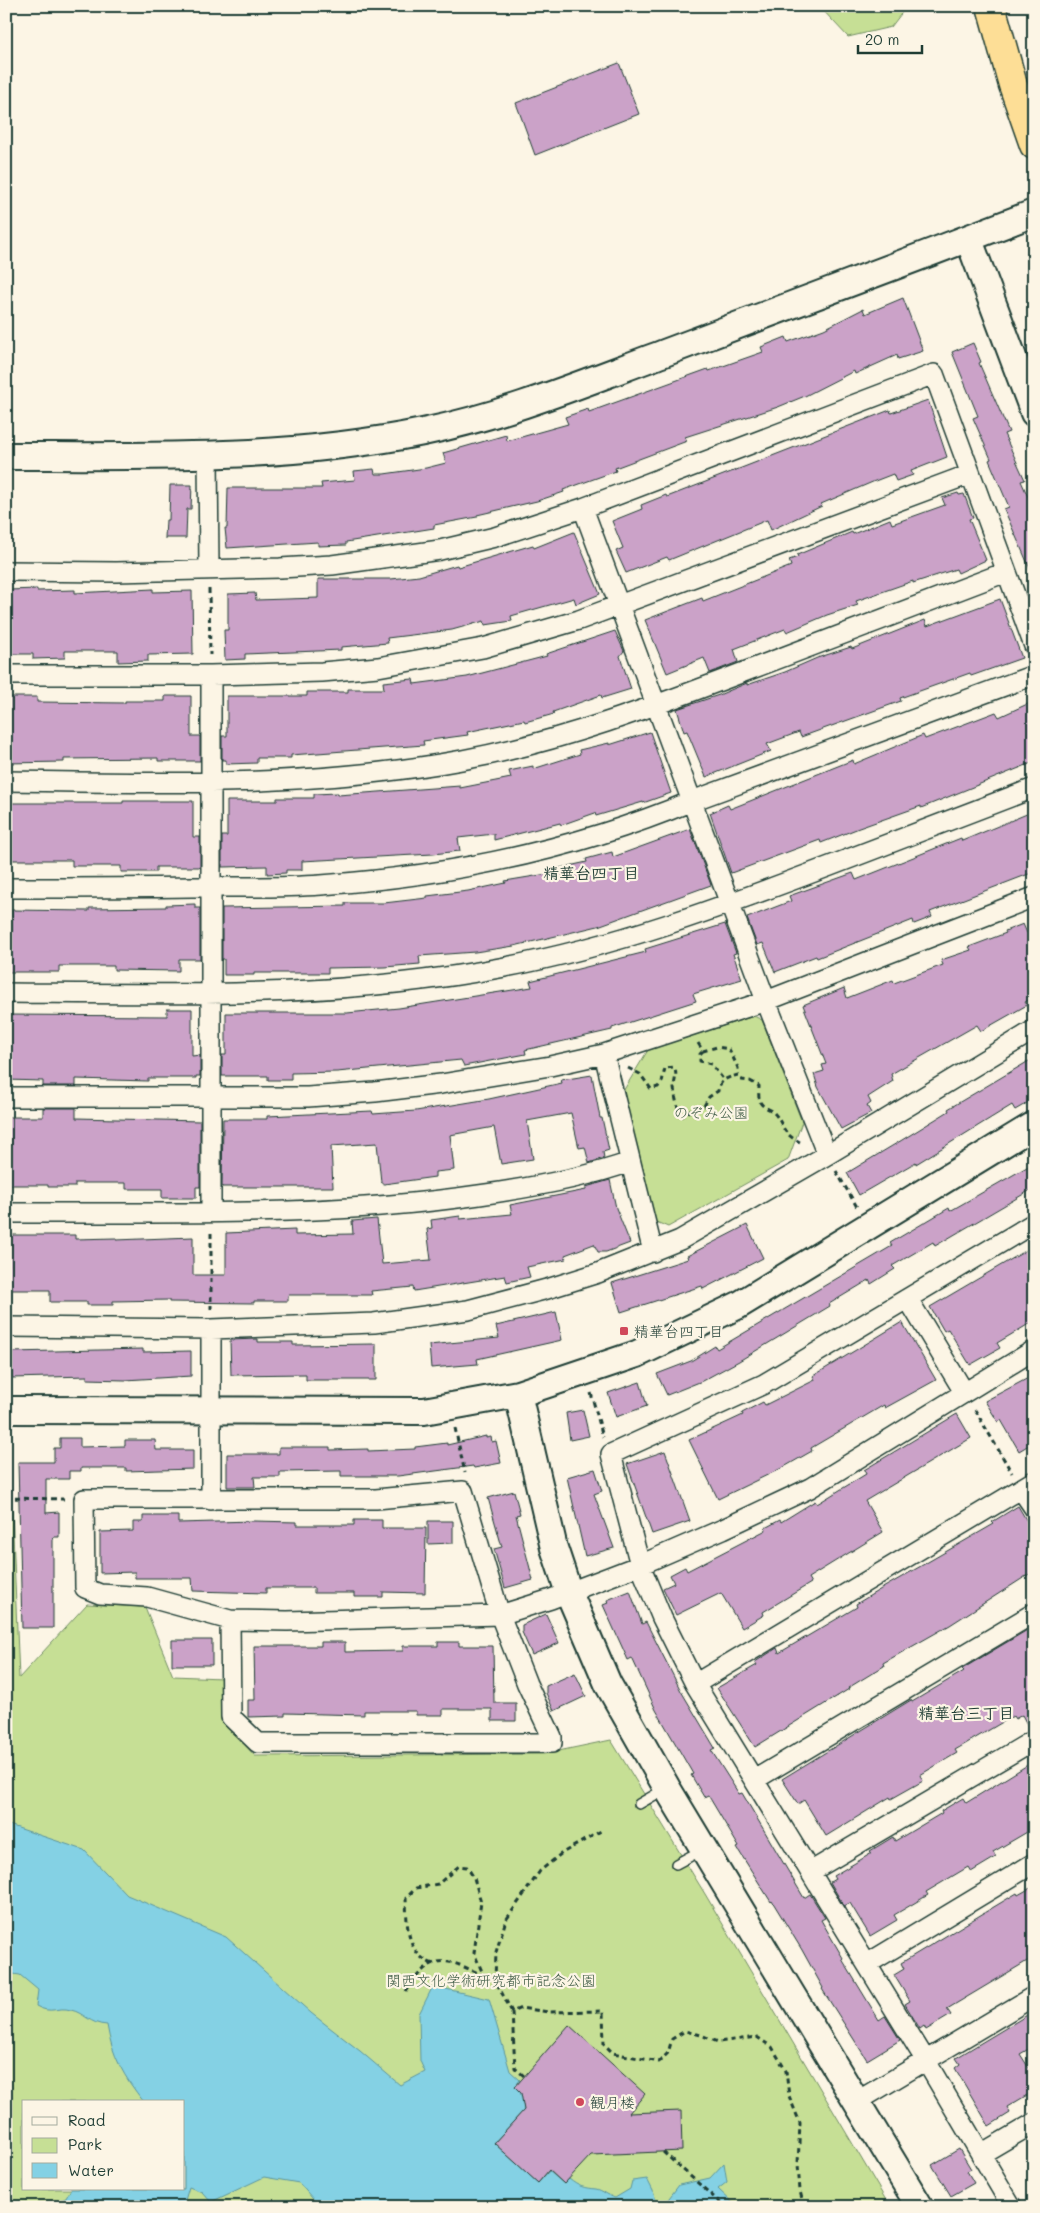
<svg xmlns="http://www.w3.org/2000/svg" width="1040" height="2213" font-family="Mali,'Klee One',sans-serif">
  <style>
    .green { fill: #c6df95; stroke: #728e64; fill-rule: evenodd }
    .water { fill: #84d1e4; stroke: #5c969e }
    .building { fill: #cba2c8; stroke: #1f3d34 }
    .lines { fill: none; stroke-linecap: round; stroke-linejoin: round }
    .lane-casing { stroke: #1f3d34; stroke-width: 12 }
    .street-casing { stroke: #1f3d34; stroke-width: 22 }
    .secondary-casing { stroke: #1f3d34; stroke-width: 30 }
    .highway-casing { stroke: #1f3d34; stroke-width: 31 }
    .path { stroke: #1f3d34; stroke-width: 3; stroke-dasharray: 5 4; stroke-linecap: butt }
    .lane { stroke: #fcf5e5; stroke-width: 9 }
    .street { stroke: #fcf5e5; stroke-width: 19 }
    .secondary { stroke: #fcf5e5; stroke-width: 26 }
    .highway { stroke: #fdde96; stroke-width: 28 }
    .poi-dot { fill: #d1495b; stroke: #fcf5e5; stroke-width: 2 }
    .labels { text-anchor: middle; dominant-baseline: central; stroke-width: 4.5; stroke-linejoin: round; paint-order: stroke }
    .park-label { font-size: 15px; fill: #405d47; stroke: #fcf5e5 }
    .poi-label { font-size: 15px; fill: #1f3d34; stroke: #fcf5e5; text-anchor: start }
    .neighbourhood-label { font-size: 16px; font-weight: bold; fill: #1f3d34; stroke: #fcf5e5 }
  </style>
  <rect width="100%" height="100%" fill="#fcf5e5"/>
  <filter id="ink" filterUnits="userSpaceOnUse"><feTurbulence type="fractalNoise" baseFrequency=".02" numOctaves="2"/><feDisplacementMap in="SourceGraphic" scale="10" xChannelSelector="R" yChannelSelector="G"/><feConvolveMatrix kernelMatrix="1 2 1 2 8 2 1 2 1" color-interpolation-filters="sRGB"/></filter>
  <g filter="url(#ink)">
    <path class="green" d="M819,6H907L891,27L848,37Z
      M754,1016L762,1020L802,1122L788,1160L668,1227L654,1221L622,1093L648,1050Z
      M6,1509H12L19,1678L87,1604L145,1607L173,1676L222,1678L226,1724L255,1756L544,1754L611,1740L705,1894L890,2207H6ZM24,2102H184V2189H24Z"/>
    <path class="water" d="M6,1824L84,1850L127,1895L226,1937L311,2013L360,2051L400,2085L425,2072L420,2061L419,2014L433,1986L489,1999L510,2071L520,2080L515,2087L522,2094L524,2110L494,2143L538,2183L549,2171L564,2184L569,2179C579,2187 584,2188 596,2189C602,2190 609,2196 615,2198L630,2189L632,2181L647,2179L653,2191L657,2204L666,2202L679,2185L710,2178L724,2163L727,2182L718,2189L737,2207H320L299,2183L264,2177L211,2202L202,2192L189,2187L183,2207H45L66,2198L71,2189H184V2102H144C124,2077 112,2056 107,2025C89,2024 85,2013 71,2010C57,2006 52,2015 36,2006L38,1990L20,1975L6,1973Z"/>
    <path class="building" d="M619,63L639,114L535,155L516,103Z
      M903,298L923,351L898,359L897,355L855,374L854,371L805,396L778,407L685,437L687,441L615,468L616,471L563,490L564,492L537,501L477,515V517L434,525V528L346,542V545L318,546V542L227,548L225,528H227L228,488H322L321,483L355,480L354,471L374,469L375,474H384L426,468L446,463L443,453L506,435L507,441L568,424L565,417L588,409L589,412L708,369L709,371L763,352L761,347L786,337L788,342L824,329L863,309L865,314Z
      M973,343L981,362L979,363L1009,432L1004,434L1025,480L1021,481L1034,510V578L1004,509L1009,507L989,460L991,459L973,418L978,416L952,352Z
      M928,400L947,457L911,471L913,475L896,481L893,474L875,481L821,504L822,506L771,530L767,520L669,560L667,557L626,573L616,551L623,548L612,521L642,509L641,505L666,495L667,497L890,410L891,413Z
      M170,485H192L191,509H187L186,538H165L166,520H169Z
      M958,493L959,495L964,494L973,518L969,519L986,560L958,573L956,569L913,583V581L856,601L858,605L827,615L787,632L785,629L734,649L738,662L710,673L704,658L667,673L645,620L702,598L703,601L791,566L789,560L798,557L797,555L852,532L853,534L890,519L892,524L945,505L942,498Z
      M574,532L600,594L576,604L574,598L511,616L512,621L485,625L484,621L452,630L387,638L388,643L341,647V650L245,654V659L225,660L224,630H228V594L255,593L256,600L318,598V579H391L419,576L457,565L458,567L533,545L534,548Z
      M37,589V591L75,590V593L153,589V592L192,591L193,654L148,655V661L118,662V651H65V658L33,659V654H6V628H10L9,590Z
      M1000,599L1022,658L971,676L970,673L900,698L901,701L801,737L799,732L767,744L771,751L706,777L687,731L684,732L677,709L719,695L747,683V685L785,672L817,658L851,647L852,649L925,620L927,626Z
      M615,631L624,651L620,656L631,689L602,698L601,695L553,712L554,714L525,722L524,720L467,732L468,735L423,741L424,745L291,755V758H257V763L226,764V760H222V736H227V696H307V692H348V689H384L383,682L413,679L414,684L467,677L547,656L546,654Z
      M165,696H191V736H200V761H158V758L64,759V762L6,763V737H10V697H37V702L125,703V701H165Z
      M1034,701V762L921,808V806L859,828L821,843L820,840L731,873L710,813L728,805L730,809L853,760L854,764L923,735L925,739L996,712L999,717Z
      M650,732L671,793L643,803V802L596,816L595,813L561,825L560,823L494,840V834L458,838L460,851L433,854L302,861V870H286V873L267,874V866L222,867V836H227V801H277V798H314V794L338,793V795L460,786V788L511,778L509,771L533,766V769L580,754L579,750L609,743V745Z
      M123,801H193V837H200V867H156V872H121V866H72V860H6V803H123Z
      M1034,811V872L930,912L932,917L914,924L913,920L817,958L816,956L775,972L763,943L757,945L747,918L791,901L789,896L853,873L856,880L961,838L962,841Z
      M690,829L711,885L598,926L514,946L475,952L419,956L420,964L385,967L328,968V973H254V975H224V959H222V908L345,906V903H384L427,898V896L468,891L506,883L505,881L547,874L546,871L587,862L586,859L612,852L613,857Z
      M195,904V908H200V959H179V971L114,970V966H59V972H6V950H12V910L89,911V908L166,907V905Z
      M725,924L736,953L733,954L742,979L693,994L696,1001L612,1028V1030L525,1050L526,1054L464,1066L461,1060L337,1072L291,1073V1080H268V1076H222V1055H226V1013H347L399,1008L532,987L530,981L646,952L645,949Z
      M1023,924L1027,933L1034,930V997L1025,1002L1027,1005L981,1031L977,1025L891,1074L893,1081L868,1097L871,1103L867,1106L871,1113L841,1129L818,1087L814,1074L824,1071L822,1065L826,1064L803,1005L844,988L847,998L893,980L894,983L943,965L941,960L971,950L969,947L1006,933L1005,931Z
      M167,1009H192V1056L200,1055V1076H196V1078H148V1081L76,1079V1086H43V1081L6,1080V1015L167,1016Z
      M1034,1058V1099L1015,1110L1012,1105L916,1164V1162L859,1195L847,1173L902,1140L949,1111L948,1109Z
      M592,1075L600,1118H602L609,1150L603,1152L604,1158L589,1163L585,1147L579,1148L571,1113L527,1121L533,1159L501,1164L494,1127L450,1135L454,1170L435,1172V1177L384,1184L381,1182L377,1143L331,1146L333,1187H222L223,1119H267V1116L372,1111L373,1114L416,1111L489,1099L562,1083L561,1080Z
      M43,1108H76V1118L200,1121V1187H196V1198H162V1189H126V1183H75V1187H48V1185H7L8,1117H43Z
      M1034,1163V1188L935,1246L933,1242L892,1266L895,1269L871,1284L869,1280L829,1304L830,1306L739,1361L702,1381L667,1395L657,1374L691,1361L715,1346L717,1349L892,1246L890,1243L922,1224L949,1208L950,1211Z
      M610,1180L616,1208L630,1243L606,1252H598L594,1244L565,1255L566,1259L527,1267L530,1277L507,1282L505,1276L414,1291L413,1287L371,1291L372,1295H288V1301H254V1303L169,1302V1300L113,1301V1305H87V1302H50V1290H6V1266H9V1235H75V1239L116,1238V1240L193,1237V1275H226V1233L295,1230V1235L353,1234L352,1221L377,1219L382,1264L431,1260L427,1229L432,1228L431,1220L460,1216V1219L512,1214L510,1205L586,1190V1187Z
      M747,1225L763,1258L703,1289L702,1286L621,1312L612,1283L688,1259L687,1256Z
      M1027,1250L1034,1261V1321L997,1343L1000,1348L970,1365L948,1329L944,1331L930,1307Z
      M556,1312L562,1340L477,1359L478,1364L431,1368L429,1345L499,1338L496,1326Z
      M902,1322L936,1380L885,1408L884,1405L811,1448L812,1451L784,1467L718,1499L689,1440L743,1415L742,1413L763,1402L765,1405L815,1380L813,1376Z
      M258,1339V1342H293V1345L376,1344V1380H306V1374L231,1375L230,1340Z
      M143,1349V1352L191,1351V1376L125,1380L87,1379V1376L12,1378V1352Z
      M1034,1375V1442L1019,1451L1001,1420L998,1422L985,1401Z
      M640,1382L647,1406L616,1417L608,1393Z
      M583,1410L589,1436L570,1440L566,1413Z
      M957,1414L971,1438L865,1501L883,1532L808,1578L811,1583L763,1612L764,1615L742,1628L721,1593L676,1615L663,1588L674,1583L670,1575L685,1567L687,1571L766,1530L765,1528L780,1520L781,1522L815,1501L817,1504L866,1474L864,1470Z
      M486,1436V1438L491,1437L492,1442L496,1441L501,1463L474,1468L473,1466L398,1476H341V1471L280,1472V1477H254L255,1487H227V1454H279V1447H330V1450L368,1449V1451L415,1449V1447L447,1443V1445Z
      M60,1438H80V1447L125,1446V1440H155L156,1450H193V1469L126,1471V1468H81V1471H69V1479H46V1513L59,1512V1537H54L53,1540V1628H22L18,1462H54V1448H60Z
      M665,1451L690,1521L652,1534L627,1464Z
      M595,1469L602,1491L594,1494L614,1548L585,1556L567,1477Z
      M514,1491L520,1514L516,1515L533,1580L505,1588L494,1549L502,1547L488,1498Z
      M1018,1506L1034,1533V1571L950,1625L883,1663L884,1666L848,1688L849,1689L755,1747L717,1688L757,1665L755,1662L777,1648L779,1653L857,1607L856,1604L881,1589L994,1524L992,1522Z
      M143,1516H178V1523L254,1521L297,1522V1525H354V1520H382V1528H426L425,1593L383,1592V1597H354V1593H314V1588H266V1593L193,1591L192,1578H135V1572L100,1573V1532L133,1531V1522H143Z
      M428,1521H453V1543L428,1544Z
      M630,1591L642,1624L646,1622L681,1691L715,1748L711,1750L739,1794L742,1793L804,1898L810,1894L825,1918L821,1920L843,1958L842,1959L879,2020L885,2016L900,2040L867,2060L822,1989L823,1988L802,1950L772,1901L771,1902L737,1848L739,1847L708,1795L704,1797L691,1775L693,1774L656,1710L632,1658L628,1660L603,1605L608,1603L607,1600Z
      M546,1614L559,1643L532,1655L522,1632V1625Z
      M1034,1626V1729L1030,1730L1022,1715L1015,1719L1013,1716L955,1750L957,1753L920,1775L923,1781L891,1799L890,1797L826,1836L804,1800L798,1804L782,1779L911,1700L912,1702L964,1671L962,1669Z
      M172,1640H212V1665H172Z
      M321,1642H345V1652L403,1651V1646H438V1642H459V1646H493L494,1703H516V1721H492V1709H443V1715H416V1711H364V1715L285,1713V1716L248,1717V1700H255L254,1646H321Z
      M575,1673L586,1696L554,1711L546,1693V1686Z
      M1034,1761V1828L993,1852L996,1857L971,1872L968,1867L926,1892L928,1895L894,1915L897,1920L870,1936L850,1903L844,1906L830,1882L835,1879L833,1876L872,1853L870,1851L893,1837L895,1841L942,1813L941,1811L963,1798L966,1803Z
      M1034,1886V1957L947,2009L951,2015L926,2030L924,2026L920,2029L905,2004L910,2001L894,1975L904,1969L901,1963L1017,1893L1018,1895Z
      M1034,2011V2046L1020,2054L1034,2076V2091L1007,2107L1010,2113L989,2126L955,2068L960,2064L956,2058Z
      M569,2025L645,2094L629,2113L681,2111L682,2151L591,2155L564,2184L549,2170L538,2183L494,2143L524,2110L521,2093L515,2087Z
      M959,2149L971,2169L967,2171L974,2183L951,2196L932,2165Z"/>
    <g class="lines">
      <g class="lane-casing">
        <path id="lane" d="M639,1804L665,1789
          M676,1864L702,1850"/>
      </g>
      <g class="street-casing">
        <path id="street" d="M208,455L209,568
          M583,508L766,1001L827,1155
          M6,571L116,572L280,568L332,565L440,550L495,537L583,508L934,374L1034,646
          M6,675H211L322,672L378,667L483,648L579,620L970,474
          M6,781C159,783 311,788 462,760C561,742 655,706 749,670C834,638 920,605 1006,572
          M6,888C68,888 130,888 192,887C235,887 278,888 321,885C448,876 575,850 692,801L1034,675
          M6,993C173,994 340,999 505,967C617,946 724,906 830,866C898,840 966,814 1034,788
          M604,1054L653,1252
          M6,1097H308L375,1092L441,1084L550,1066L604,1054L766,1001L1034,897
          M211,1212V675
          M6,1213C164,1212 322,1218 479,1195C529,1188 582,1179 630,1162
          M908,1299L964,1392
          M6,1327L211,1329L374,1323L468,1310L547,1289L598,1273L680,1240L827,1155L1034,1030
          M211,1329V1500
          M1021,1489L1034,1508
          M230,1620L231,1717L258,1743H552V1737L527,1684L500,1615L463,1491L376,1499H84L85,1588L100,1594L147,1597L230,1620L287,1621L500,1615L551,1599L640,1565L723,1529L810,1488L1034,1350
          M695,1684L1034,1481
          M754,1780L1034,1613
          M810,1872L1034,1740
          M867,1964L1034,1863
          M856,2102L1034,1996
          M981,2154L1034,2123
          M1012,2207L926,2061L695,1684L662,1618L640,1565L611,1454L764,1384L1034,1223"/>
      </g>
      <g class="secondary-casing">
        <path id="secondary" d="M969,240L1034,413
          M6,456C146,456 286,460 423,432C507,415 588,381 667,352C790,306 912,260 1034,213
          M518,1394L554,1548L569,1593L608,1684L667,1788L920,2207
          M6,1410L424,1411L518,1394L637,1354L739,1305L1034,1125"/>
      </g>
      <g class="highway-casing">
        <path id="highway" d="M991,6L1013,85L1034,145"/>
      </g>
      <path class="path" d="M209,589L210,655
        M698,1043L703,1051L717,1047L729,1049L738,1068V1075
        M703,1051L700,1054V1061L711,1064L723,1079
        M628,1068L640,1074L651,1089L658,1087L662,1082L665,1068L674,1067C678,1075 674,1080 674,1088C675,1096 677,1110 683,1116L693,1108L704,1106L709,1097L718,1091C720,1079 727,1078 738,1075L742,1080L750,1081L759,1086C759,1091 758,1098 760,1102C763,1108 769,1108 773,1112C785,1124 780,1133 800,1142
        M836,1171L857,1207
        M211,1233V1309
        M591,1393L603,1437
        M975,1410L1012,1473
        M455,1428L465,1473
        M6,1498L64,1499
        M433,1964C405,1954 407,1921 406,1898L416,1888L438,1884L459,1866L467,1867L474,1878L481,1902L474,1953L484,1976
        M406,1992C436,1942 454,1965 495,1980
        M512,2012L495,1980L496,1952L506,1920L540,1871L562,1853L601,1831
        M524,2076L515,2068L512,2012L521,2008L548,2012L603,2011L604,2044L613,2053L659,2062L668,2053L672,2039L685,2031L701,2035L718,2042L757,2037L772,2047L786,2071L789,2096L800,2123L798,2164L800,2191L804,2207
        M663,2152L725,2207"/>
      <use href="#lane" class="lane"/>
      <use href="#street" class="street"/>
      <use href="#secondary" class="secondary"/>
      <use href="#highway" class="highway"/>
    </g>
  </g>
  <g class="poi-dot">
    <rect x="619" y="1326" width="10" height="10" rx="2.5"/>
    <circle cx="580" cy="2102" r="5"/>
  </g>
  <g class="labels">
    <g class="park-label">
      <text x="711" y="1112">のぞみ公園</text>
      <text x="491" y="1980">関西文化学術研究都市記念公園</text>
    </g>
    <g class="poi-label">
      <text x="634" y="1331">精華台四丁目</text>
      <text x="590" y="2102">観月楼</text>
    </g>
    <g class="neighbourhood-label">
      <text x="591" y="872">精華台四丁目</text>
      <text x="966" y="1712">精華台三丁目</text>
    </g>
  </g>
  <rect width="1040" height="2213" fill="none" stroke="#fcf5e5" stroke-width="25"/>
  <rect x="12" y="12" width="1015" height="2188" fill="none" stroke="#1f3d34" stroke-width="2" filter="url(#ink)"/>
  <rect x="22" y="2100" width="162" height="90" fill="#fcf5e5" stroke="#a4ab9e"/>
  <rect x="32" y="2117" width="25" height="8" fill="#fcf5e5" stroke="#a4ab9e"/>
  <text x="68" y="2126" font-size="15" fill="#1f3d34">Road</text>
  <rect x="32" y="2138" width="25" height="15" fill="#c6df95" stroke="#a4ab9e"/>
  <text x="68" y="2150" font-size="15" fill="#1f3d34">Park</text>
  <rect x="32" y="2163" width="25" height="15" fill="#84d1e4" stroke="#a4ab9e"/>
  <text x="68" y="2176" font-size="15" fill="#1f3d34">Water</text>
  <path d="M858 45v8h64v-8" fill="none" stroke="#1f3d34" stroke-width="2.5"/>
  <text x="865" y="45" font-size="15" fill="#1f3d34" stroke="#fcf5e5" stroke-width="4" paint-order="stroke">20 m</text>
</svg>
